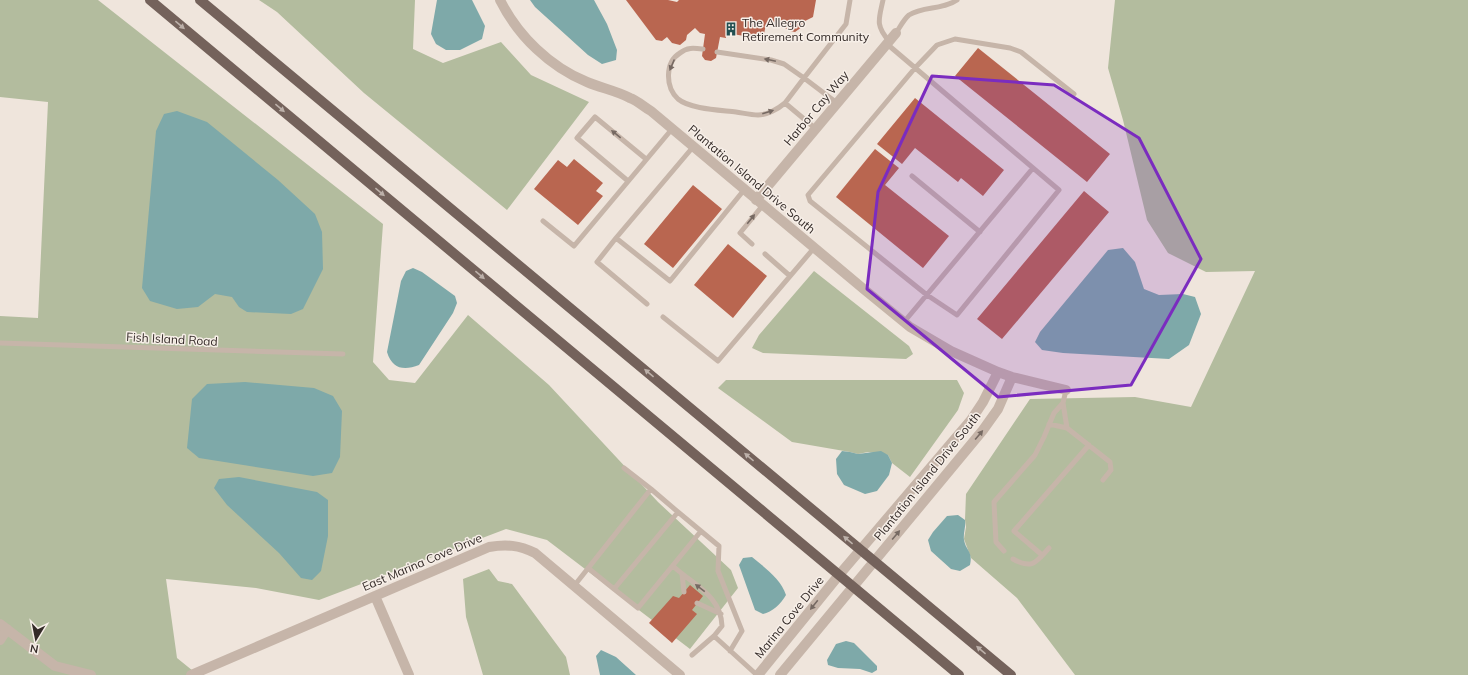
<svg xmlns="http://www.w3.org/2000/svg" width="1468" height="675" font-family="Mulish,sans-serif">
  <style>
    .green { fill: #b3bc9e }
    .water { fill: #7ea9a9 }
    .building { fill: #b96650 }
    .lines { fill: none; stroke-linecap: round; stroke-linejoin: round }
    .service { stroke: #c6b5a9; stroke-width: 5 }
    .minor { stroke: #c6b5a9; stroke-width: 10 }
    .primary { stroke: #74625b; stroke-width: 10 }
    .oneway { fill: #bcb0a9 }
    .oneway2 { fill: #766962 }
    .marked { fill: #7b2cbf; fill-opacity: 0.2; stroke: #7b2cbf; stroke-width: 3; stroke-linejoin: round }
    .labels { text-anchor: middle; dominant-baseline: central; stroke-width: 3; stroke-linejoin: round; paint-order: stroke }
    .poi-label { font-size: 12px; fill: #342b28; stroke: #f7efe8; text-anchor: start }
    .street-label { font-size: 12px; fill: #342b28; stroke: #f7efe8 }
  </style>
  <rect width="100%" height="100%" fill="#efe5dc"/>
  <path class="green" d="M0,0H98L383,224L373,362L389,380L415,383L468,315L549,385L658,502L731,570L738,588L690,649L547,540L506,529L319,600L256,588L166,579L177,658L198,675H0V316L38,318L48,102L0,97Z
    M259,0H415L413,49L443,63L501,42L531,75L589,102L507,210L364,93L277,12Z
    M1115,0H1468V675H1075L1017,598L971,558L964,539L966,527L965,520L966,494L1030,399L1135,397L1191,407L1255,271L1206,272L1168,253L1147,220L1123,120L1108,68Z
    M814,271L909,346L913,354L906,359L763,353L752,348L759,335Z
    M726,380H957L964,393L958,410L910,477L892,463L888,455L868,452L858,454L850,452L792,442L718,388Z
    M489,569L498,581L512,584L566,657L570,675H483L466,617L463,579Z"/>
  <path class="water" d="M437,0H472L485,26L482,39L460,50H446L436,44L431,34Z
    M530,0H594L607,24L617,50L616,60L602,64L588,55L535,7Z
    M177,111L207,122L278,180L315,214L322,232L323,269L303,309L291,314L247,312L239,307L232,297L215,294L198,307L177,309L150,301L142,288L156,131L164,114Z
    M1123,248L1135,262L1144,289L1159,295L1183,294L1195,297L1201,314L1189,345L1169,359L1063,353L1042,350L1035,342L1040,332L1108,250Z
    M413,268L422,272L455,296L457,303L453,313L419,365C404,371 392,369 387,352L401,281L406,271Z
    M245,382L314,388L333,396L342,411L340,457L332,473L313,476L199,458L187,448L192,399L207,384Z
    M842,451L850,452L858,454L881,451L888,455L892,463L889,475L877,491L865,494L844,485L837,474L836,459Z
    M239,477L317,492L328,500V536L321,571L312,580L301,578L279,553L227,505L214,488L219,479Z
    M958,515L965,520C966,527 963,534 964,540C966,551 973,551 970,565L960,571L951,569L931,551L928,540L933,532L947,516Z
    M752,557C764,567 781,579 786,595C781,604 772,612 763,614L755,610L739,565L743,558Z
    M846,641L854,643L877,666V670L872,673L860,669L838,668L828,665L827,660L836,644Z
    M601,650L616,657L636,675H600L596,656Z"/>
  <path class="building" d="M626,0H668L677,2L679,0H816L813,17L803,22L802,27L795,32L790,31L785,28L766,24L763,39L726,33V38L720,37L716,58L711,61L705,60L702,56L705,34L700,33L695,28L687,35L686,40L680,45L672,43L667,37L662,41L656,40Z
    M978,48L1110,154L1087,182L955,76Z
    M915,98L1004,170L983,196L961,178L958,182L915,148L902,164L877,144Z
    M875,149L899,168L885,185L949,236L923,268L836,197Z
    M574,159L603,183L596,191L603,196L578,225L534,189L558,160L567,167Z
    M693,185L722,209L673,268L644,244Z
    M1084,191L1109,212L1002,339L977,319Z
    M728,244L767,276L733,318L694,285Z
    M690,585L703,596L692,610L697,614L672,643L649,623L673,596L679,598Z"/>
  <g class="lines">
    <path class="service" d="M883,0C879,19 875,25 889,41
      M896,33C900,27 904,19 909,15C923,6 943,10 957,0
      M887,44C944,93 1002,141 1059,190L957,315L927,295L810,201L808,195L915,68L937,45L955,39L1010,48L1021,52L1074,94
      M703,49C694,48 687,47 680,53C665,62 665,87 678,99C690,109 720,110 736,112C743,113 751,115 758,115C767,115 778,109 785,103
      M717,52L771,60L784,64L804,78L846,24L850,0
      M816,129L785,103L804,78L837,103
      M912,176L980,232
      M628,181L577,138L595,117L646,159
      M543,221L574,246L672,129
      M616,238L693,147
      M752,244L740,233L763,205
      M765,254L790,276
      M647,304L597,262L616,238L670,281L744,190
      M663,317L718,361L814,248
      M904,322L1033,168
      M0,343L343,354
      M1066,390L1063,403L1067,428
      M1049,424L1067,428L1110,462L1111,470L1103,480
      M624,468L651,489
      M678,512L719,546L718,571L742,631L730,651
      M1004,551L996,542L994,502L1035,455L1044,437L1054,413L1063,403
      M1042,555L1014,531L1089,445
      M1013,559C1033,570 1036,562 1049,548
      M673,566C693,585 721,595 722,626L714,636L692,655
      M682,574L684,592
      M574,586L651,489L678,512L614,589L588,568
      M614,589L638,608L701,531
      M697,603L721,614
      M714,636L757,675"/>
    <path class="minor" d="M500,0C518,36 550,67 587,82C601,88 617,91 630,98C638,101 644,107 651,111L866,291L910,327L951,351L998,372L1012,377L1066,390
      M756,200L896,33
      M375,596L409,675
      M0,624L55,666L91,675
      M0,640L7,629
      M191,675L489,547C506,544 519,545 535,553L680,675
      M758,675L839,575L971,420L983,402L998,372
      M780,675L983,430L998,409L1012,377"/>
    <path class="primary" d="M150,0L959,675
      M200,0L1011,675"/>
  </g>
  <defs><path id="oneway-solid" d="M-6-.8H1V-3.2L6.5 0L1 3.2V.8H-6Z"/></defs>
  <g class="oneway">
    <use href="#oneway-solid" transform="translate(180 25) rotate(40)"/>
    <use href="#oneway-solid" transform="translate(280 108) rotate(40)"/>
    <use href="#oneway-solid" transform="translate(380 192) rotate(40)"/>
    <use href="#oneway-solid" transform="translate(480 275) rotate(40)"/>
    <use href="#oneway-solid" transform="translate(649 373) rotate(-140)"/>
    <use href="#oneway-solid" transform="translate(749 457) rotate(-140)"/>
    <use href="#oneway-solid" transform="translate(848 540) rotate(-140)"/>
    <use href="#oneway-solid" transform="translate(981 650) rotate(-140)"/>
  </g>
  <g class="oneway2">
    <use href="#oneway-solid" transform="translate(770 60) rotate(-168)"/>
    <use href="#oneway-solid" transform="translate(672 65) rotate(113)"/>
    <use href="#oneway-solid" transform="translate(768 112) rotate(-18)"/>
    <use href="#oneway-solid" transform="translate(616 134) rotate(-141)"/>
    <use href="#oneway-solid" transform="translate(751 219) rotate(-51)"/>
    <use href="#oneway-solid" transform="translate(979 435) rotate(-50)"/>
    <use href="#oneway-solid" transform="translate(896 535) rotate(-50)"/>
    <use href="#oneway-solid" transform="translate(700 588) rotate(-143)"/>
    <use href="#oneway-solid" transform="translate(814 605) rotate(129)"/>
  </g>
  <path class="marked" d="M932,76L1054,85L1139,138L1201,259L1131,385L998,397L867,289L878,192Z"/>
  <defs>
    <g id="building-bare" transform="scale(1.08)"><path d="M-4-6H4V6H1V3H-1V6H-4ZM-2.5-4.3h1.7v1.8h-1.7ZM.8-4.3h1.7v1.8H.8ZM-2.5-1h1.7V.8h-1.7ZM.8-1h1.7V.8H.8Z" fill="#224f51" stroke="#f7efe8" stroke-width="2.5" paint-order="stroke"/></g>
  </defs>
  <g fill-rule="evenodd">
    <use href="#building-bare" x="731" y="29"/>
  </g>
  <g class="labels">
    <g class="poi-label">
      <text x="742" y="22">The Allegro<tspan x="742" dy="14">Retirement Community</tspan></text>
    </g>
    <g class="street-label">
      <text transform="translate(816 108) rotate(-50)">Harbor Cay Way</text>
      <text transform="translate(752 179) rotate(40)">Plantation Island Drive South</text>
      <text transform="translate(172 339) rotate(3)">Fish Island Road</text>
      <text transform="translate(927 476) rotate(-51)">Plantation Island Drive South</text>
      <text transform="translate(422 562) rotate(-23)">East Marina Cove Drive</text>
      <text transform="translate(789 617) rotate(-51)">Marina Cove Drive</text>
    </g>
  </g>
  <g transform="translate(36 639) rotate(190)" stroke="#f7efe8" stroke-width="3" paint-order="stroke">
  <path d="M0-3L7 15L0 10L-7 15Z" fill="#342b28"/>
  <text y="-6" font-size="11" font-weight="bold" text-anchor="middle" fill="#342b28">N</text>
  </g>
</svg>
